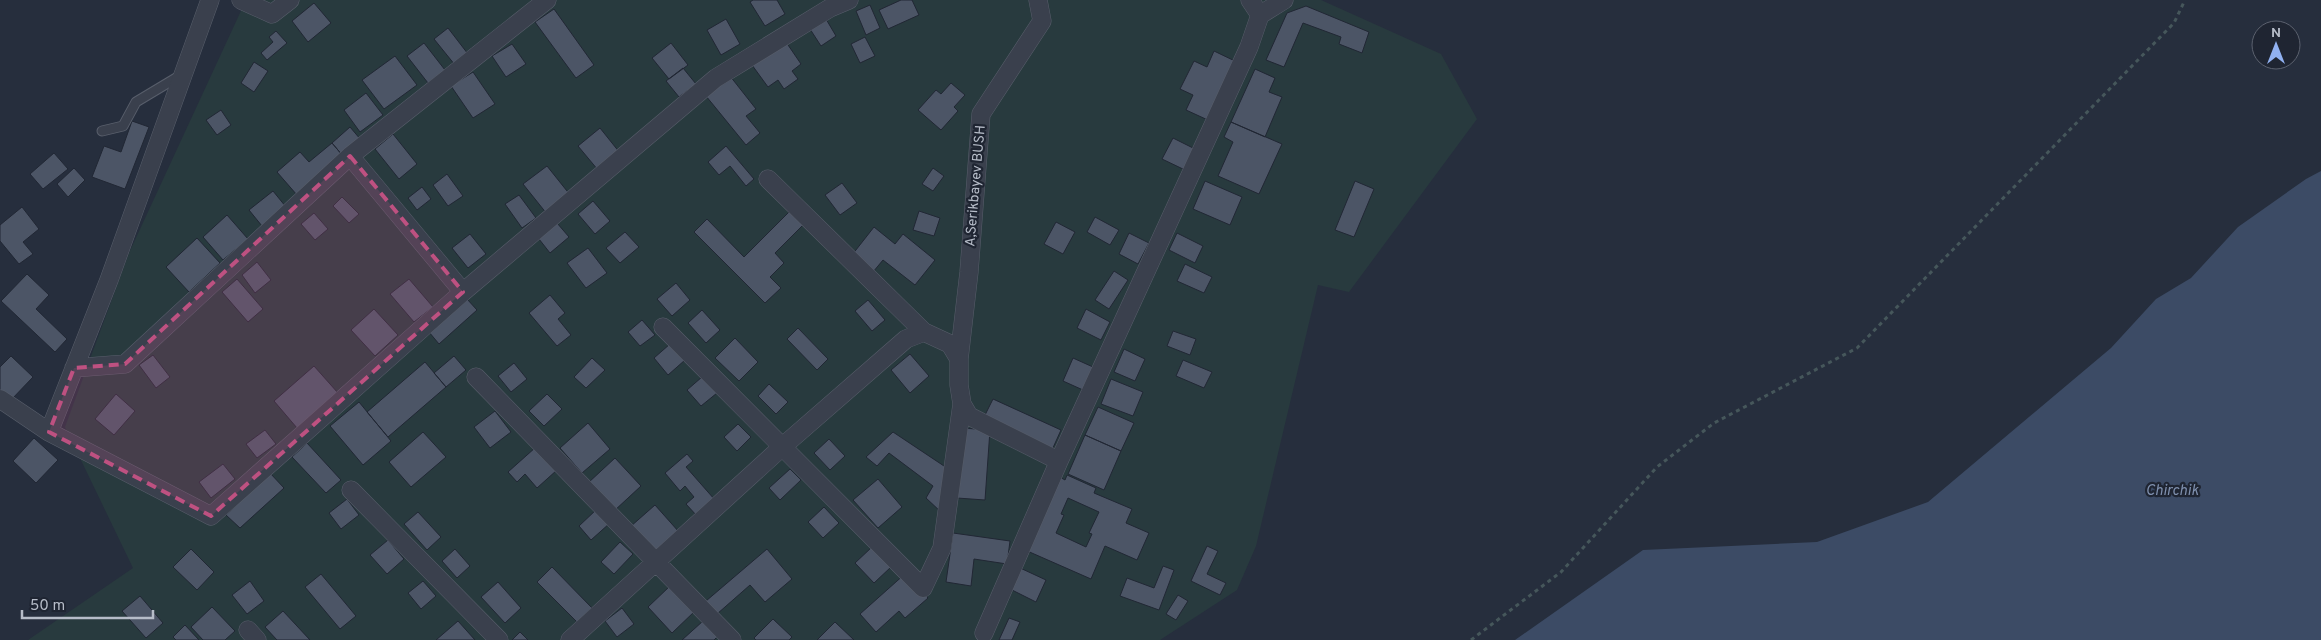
<svg xmlns="http://www.w3.org/2000/svg" width="2321" height="640" font-family="Overpass,sans-serif">
  <style>
    .green { fill: #283a3e }
    .water { fill: #3c4b65 }
    .building { fill: #4c5566; stroke: #212734; fill-rule: evenodd }
    .lines { fill: none; stroke-linecap: round; stroke-linejoin: round }
    .lane-casing { stroke: #585e6b; stroke-width: 11 }
    .street-casing { stroke: #585e6b; stroke-width: 19 }
    .path { stroke: #46575b; stroke-width: 3; stroke-dasharray: 4 4; stroke-linecap: butt }
    .lane { stroke: #3a404d; stroke-width: 9 }
    .street { stroke: #3a404d; stroke-width: 18 }
    .marked { fill: #be5181; fill-opacity: 0.2; stroke: #be5181; stroke-width: 4; stroke-dasharray: 10 6; stroke-linejoin: round }
    .labels { text-anchor: middle; dominant-baseline: central; stroke-width: 4.5; stroke-linejoin: round; paint-order: stroke }
    .street-label { font-size: 14px; fill: #b6bcc8; stroke: #1f2532 }
    .water-label { font-size: 15px; font-style: italic; fill: #7f90ae; stroke: #1f2532 }
  </style>
  <rect width="100%" height="100%" fill="#262e3d"/>
  <path class="green" d="M246,0H1321L1441,54L1477,119L1349,292L1318,285L1256,546L1237,590L1160,640H28L133,568L65,427L129,253Z"/>
  <path class="water" d="M2321,171V640H1515L1643,550L1817,542L1928,502L2111,348L2156,299L2191,278L2238,227L2306,179Z"/>
  <path class="building" d="M753,0H777L785,14L765,26L750,2Z
    M901,0H912L919,15L888,29L879,10Z
    M314,3L331,23L308,42L292,21Z
    M870,5L880,28L866,35L856,11Z
    M1306,6L1369,32L1362,53L1339,44L1341,37L1303,23L1284,67L1266,60L1287,13Z
    M554,9L594,65L576,78L535,22Z
    M726,19L740,44L721,55L707,30Z
    M826,19L836,36L821,46L810,29Z
    M448,28L468,54L455,65L434,39Z
    M276,31L287,43L267,60L261,53L273,42L269,37Z
    M865,37L875,56L860,63L851,44Z
    M786,42L801,64L792,71L798,79L784,89L778,80L768,87L752,65Z
    M424,43L445,70L428,83L407,56Z
    M671,43L688,65L669,79L652,58Z
    M512,44L526,64L506,77L492,56Z
    M1214,51L1237,62L1210,121L1186,110L1193,95L1180,89L1194,61L1207,67Z
    M395,56L417,85L384,109L362,80Z
    M254,62L268,71L254,92L241,83Z
    M683,68L696,84L679,97L666,81Z
    M1255,69L1275,78L1269,92L1282,97L1265,137L1231,122Z
    M473,72L495,104L473,118L451,86Z
    M730,76L756,109L746,116L760,133L746,145L706,96Z
    M951,83L965,95L954,107L958,111L941,130L918,110L936,90L941,94Z
    M366,93L383,115L360,132L344,110Z
    M221,110L231,125L217,135L206,120Z
    M132,121L149,127L125,189L92,177L104,146L121,152Z
    M1231,122L1282,144L1259,194L1218,176L1233,142L1224,137Z
    M350,127L361,140L343,156L332,143Z
    M600,128L620,153L598,170L578,146Z
    M393,134L417,164L399,179L375,149Z
    M1173,138L1195,149L1185,170L1162,159Z
    M332,143L343,156L297,195L277,172L300,152L309,162Z
    M726,146L754,179L746,186L730,166L719,175L708,162Z
    M54,153L68,169L43,189L30,174Z
    M547,166L571,196L547,214L523,184Z
    M74,168L85,180L68,197L57,184Z
    M933,168L944,176L933,191L922,184Z
    M447,174L463,196L448,206L433,185Z
    M1205,181L1242,197L1230,225L1193,209Z
    M1355,181L1374,189L1354,237L1335,230Z
    M842,183L857,203L840,215L825,195Z
    M422,187L431,199L417,210L408,198Z
    M273,191L286,207L262,226L249,210Z
    M519,195L536,218L522,228L505,204Z
    M342,197L359,214L349,223L333,206Z
    M593,201L610,221L595,234L578,214Z
    M22,207L39,229L23,242L33,254L19,264L0,241V225Z
    M790,211L804,224L775,253L784,263L770,277L781,288L765,303L694,232L707,219L744,257Z
    M919,211L940,218L934,236L913,230Z
    M314,213L328,229L315,240L301,224Z
    M227,215L248,239L223,260L203,237Z
    M1095,217L1119,230L1110,245L1087,232Z
    M1056,222L1075,232L1063,254L1044,244Z
    M557,223L569,237L550,253L539,239Z
    M874,227L895,244L903,234L935,260L915,285L883,260L873,272L852,255Z
    M625,232L639,247L620,263L606,248Z
    M1129,233L1149,243L1138,264L1119,254Z
    M1177,233L1203,246L1195,263L1169,250Z
    M470,234L486,254L468,268L452,248Z
    M197,238L220,263L189,292L166,267Z
    M588,248L607,273L586,288L567,263Z
    M257,262L271,280L255,293L242,275Z
    M1185,264L1212,277L1204,293L1177,281Z
    M1114,271L1128,280L1109,309L1095,300Z
    M27,274L49,295L36,309L67,339L55,352L1,301Z
    M237,279L263,309L248,322L222,292Z
    M409,279L433,307L414,322L390,294Z
    M676,283L690,300L672,316L657,299Z
    M550,295L565,313L558,319L571,335L557,346L529,313Z
    M467,299L477,310L439,344L429,332Z
    M868,300L885,320L872,331L855,311Z
    M374,309L398,335L375,356L351,330Z
    M1086,309L1110,322L1101,340L1077,328Z
    M702,310L720,330L706,343L688,323Z
    M642,320L655,335L640,346L628,332Z
    M798,328L828,359L817,370L787,339Z
    M1173,331L1196,339L1190,355L1167,346Z
    M735,338L758,362L739,381L715,358Z
    M670,344L685,360L668,375L654,358Z
    M1124,349L1145,359L1135,381L1114,372Z
    M910,354L929,376L910,393L891,370Z
    M153,355L170,377L156,388L139,365Z
    M11,356L33,377L11,400L0,390V367Z
    M454,356L466,370L446,387L434,373Z
    M592,358L605,370L586,388L574,377Z
    M1073,358L1093,367L1083,390L1063,381Z
    M1183,360L1212,372L1204,388L1176,376Z
    M425,362L446,387L388,437L367,412Z
    M514,363L527,379L511,392L498,376Z
    M314,366L338,393L297,428L274,401Z
    M702,377L717,393L701,406L687,390Z
    M1111,379L1143,392L1133,416L1101,404Z
    M769,384L788,402L776,414L758,396Z
    M116,394L135,411L114,435L95,419Z
    M547,394L562,409L544,426L529,411Z
    M993,399L1061,430L1052,450L983,419Z
    M359,402L391,441L363,465L330,426Z
    M1098,407L1134,423L1121,451L1085,435Z
    M495,411L511,432L490,448L474,427Z
    M588,423L610,449L582,473L560,448Z
    M738,424L751,437L737,451L724,437Z
    M962,428L990,430L985,500L957,498Z
    M265,430L276,444L257,458L246,444Z
    M423,432L446,457L411,487L389,462Z
    M893,432L950,470L941,512L926,498L933,486L889,453L877,466L866,457Z
    M1085,435L1121,451L1104,490L1068,474Z
    M34,438L58,460L36,483L13,461Z
    M829,439L845,456L830,470L814,453Z
    M307,443L341,480L326,493L292,457Z
    M536,447L557,470L537,488L525,474L517,482L508,472Z
    M687,454L693,461L686,467L715,500L697,516L686,504L694,497L685,486L680,491L665,473Z
    M615,458L641,486L614,511L588,483Z
    M223,464L235,479L211,498L199,482Z
    M790,469L801,480L780,500L769,488Z
    M270,473L284,488L240,528L226,515Z
    M1067,475L1096,488L1094,493L1132,509L1126,523L1149,533L1137,560L1105,546L1091,579L1025,550L1058,476L1065,480ZM1068,498L1099,512L1089,533L1092,534L1086,547L1056,533L1064,515L1061,514Z
    M878,479L902,507L878,528L853,500Z
    M347,499L359,515L341,529L329,513Z
    M655,505L679,532L655,554L630,527Z
    M824,507L839,523L823,538L808,522Z
    M597,509L610,523L591,540L579,526Z
    M418,512L441,537L427,550L404,524Z
    M953,533L1010,541L1007,564L974,559L971,586L946,582Z
    M388,540L404,559L387,574L370,555Z
    M620,542L633,554L614,574L601,562Z
    M1207,546L1218,551L1207,574L1226,583L1220,595L1191,581Z
    M872,547L891,567L874,583L855,563Z
    M191,549L214,572L197,590L173,567Z
    M455,549L470,566L457,578L442,561Z
    M767,549L792,579L765,602L750,585L717,614L706,601Z
    M1163,566L1174,570L1159,610L1120,596L1127,578L1154,588Z
    M552,567L592,608L577,622L537,582Z
    M1018,567L1046,580L1036,602L1008,588Z
    M906,573L928,598L905,618L899,611L876,632L860,614Z
    M321,574L356,616L340,629L305,587Z
    M250,581L264,601L247,614L232,595Z
    M423,581L436,596L421,609L408,593Z
    M498,582L521,608L505,623L481,597Z
    M670,586L695,611L672,633L648,607Z
    M1178,595L1188,601L1176,620L1166,614Z
    M140,596L163,623L146,638L122,611Z
    M212,607L235,631L225,640H203L191,627Z
    M622,608L634,624L617,637L605,621Z
    M283,611L310,640H277L265,627Z
    M1009,618L1020,622L1012,640H999Z
    M773,619L792,637L789,640H756L754,638Z
    M458,621L475,640H436Z
    M703,621L718,636L714,640H682Z
    M835,622L854,640H817Z
    M185,625L199,640H176L173,637Z
    M520,632L528,640H512Z"/>
  <g class="lines">
    <g class="lane-casing">
      <path id="lane" d="M102,131L123,126L136,102L181,75"/>
    </g>
    <g class="street-casing">
      <path id="street" d="M241,0L272,14L290,0
        M1250,0L1260,15
        M350,156L463,292
        M768,179L924,332
        M663,327L923,588L942,548L962,404
        M959,359L969,272L981,114L1042,21L1038,0
        M74,368L125,364L350,156L547,0
        M476,377L732,640
        M0,399L49,432L211,516L463,292L716,78L830,8L849,0
        M49,432L109,280L210,0
        M351,490L499,640
        M248,630L257,640
        M984,633L1059,461L1249,47L1260,15L1284,0
        M570,640L782,447L906,339L924,332L950,344L959,359V385L962,404L969,416L1059,461"/>
    </g>
    <path class="path" d="M1471,640L1561,572L1657,467L1714,423L1857,348L2174,23L2185,0"/>
    <use href="#lane" class="lane"/>
    <use href="#street" class="street"/>
  </g>
  <path class="marked" d="M350,156L463,292L211,516L49,432L74,368L125,364Z"/>
  <g class="labels">
    <g class="street-label">
      <text transform="translate(976 186) rotate(-85)">A,Serikbayev BUSH</text>
    </g>
    <g class="water-label">
      <text x="2172" y="491">Chirchik</text>
    </g>
  </g>
  <g transform="translate(2276 45)"><circle r="24" fill="#1f2532" stroke="#5b616e"/>
  <path d="M0-4L9 19L0 12L-9 19Z" fill="#91b1f1"/>
  <text y="-8" font-size="14" font-weight="bold" text-anchor="middle" fill="#b6bcc8">N</text>
  </g>
  <path d="M22 610v8h131v-8" fill="none" stroke="#b6bcc8" stroke-width="2.5"/>
  <text x="30" y="610" font-size="15" fill="#b6bcc8" stroke="#1f2532" stroke-width="4" paint-order="stroke">50 m</text>
</svg>
